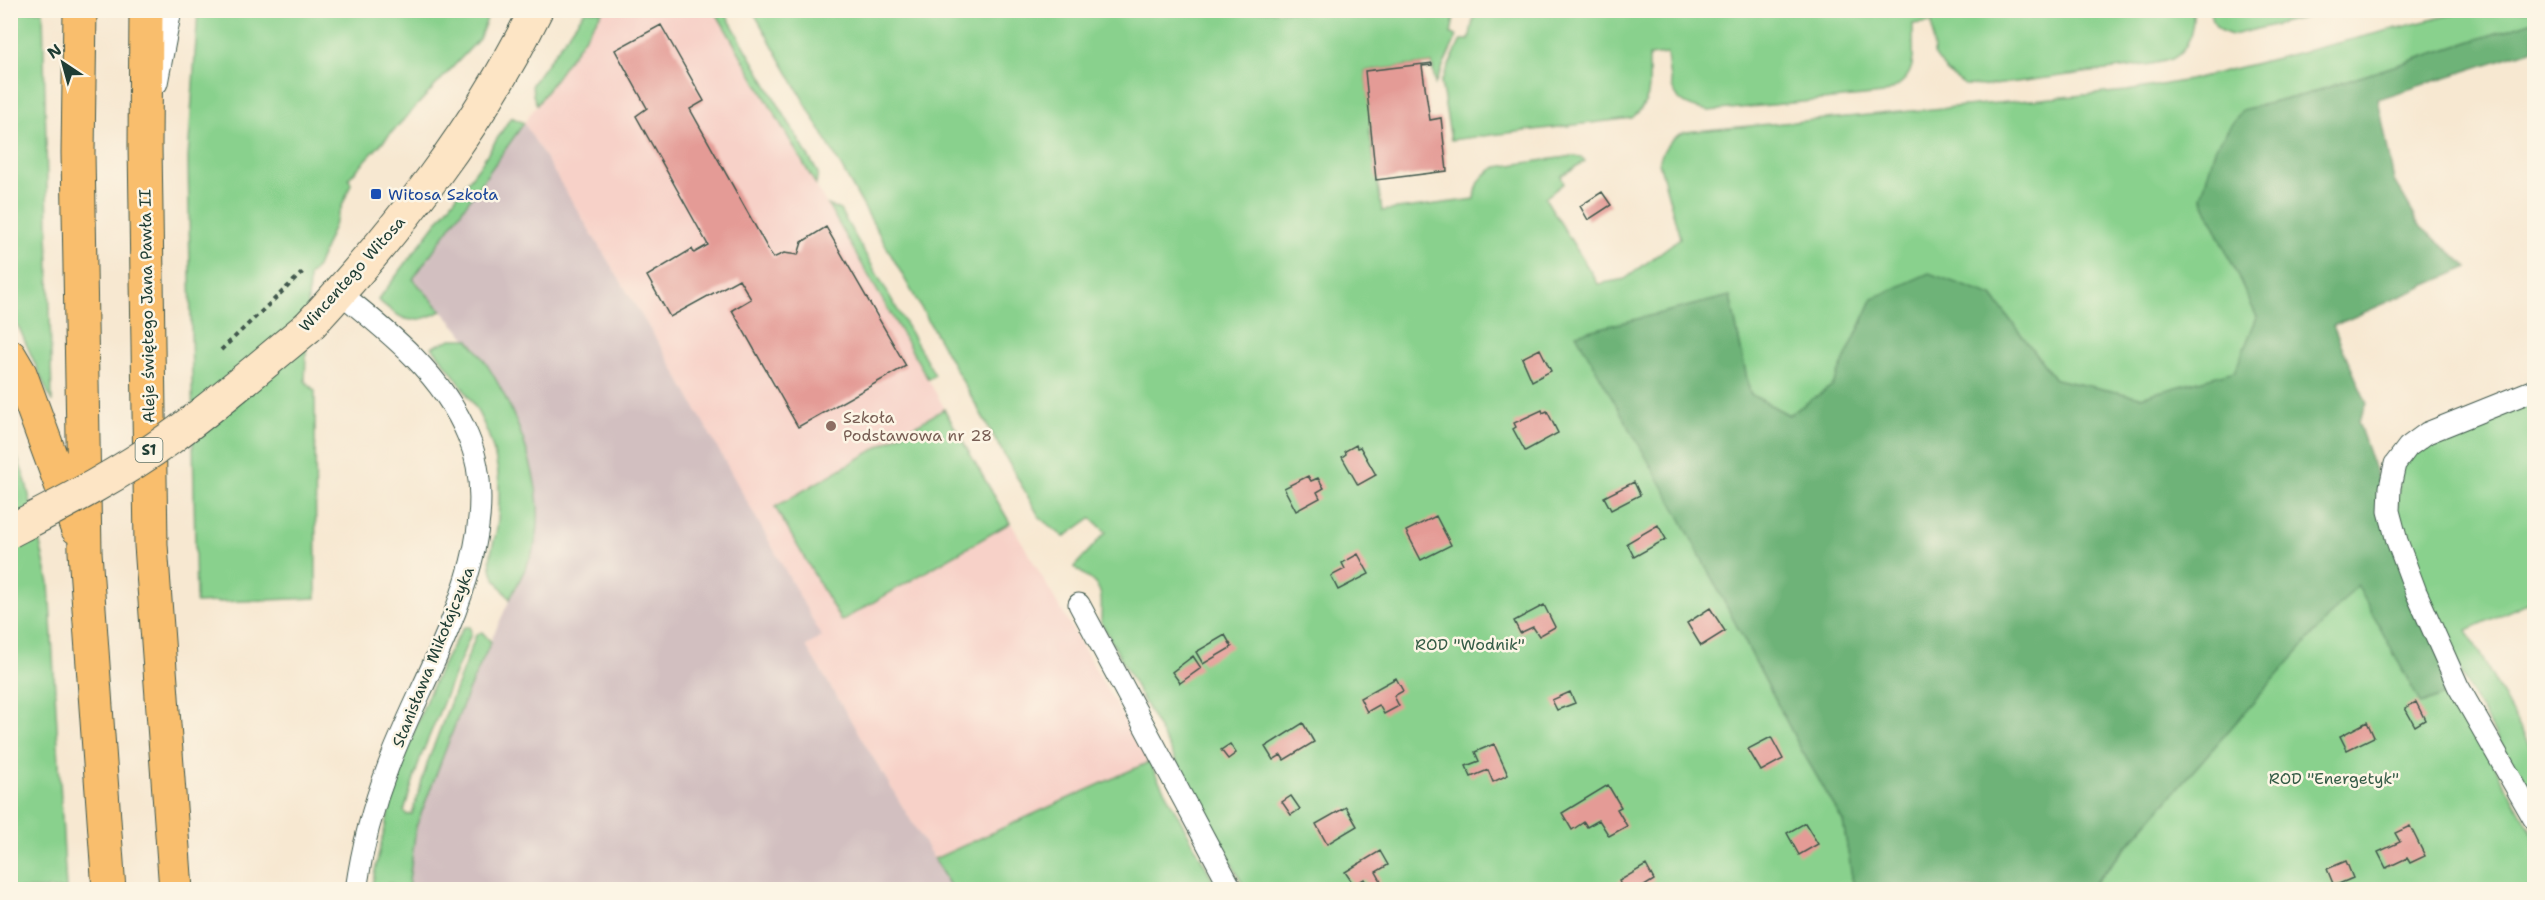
<svg xmlns="http://www.w3.org/2000/svg" width="2545" height="900" font-family="'Shantell Sans',sans-serif">
  <style>
    .built { fill: #f7d1c8 }
    .industrial { fill: #d2bfc0 }
    .green { fill: #89d18d; stroke: #548760; stroke-width: 1.5 }
    .forest { fill: #6eb378; stroke: #467856; stroke-width: 1.5 }
    .building { fill: #e49b96 }
    .lines { fill: none; stroke-linecap: round; stroke-linejoin: round }
    .lane-casing { stroke: #3f574c; stroke-width: 23 }
    .secondary-casing { stroke: #3f574c; stroke-width: 35 }
    .highway-casing { stroke: #3f574c; stroke-width: 35 }
    .path { stroke: #3f574c; stroke-width: 4; stroke-dasharray: 4.5 4.5; stroke-linecap: butt }
    .lane { stroke: #fff; stroke-width: 21 }
    .secondary { stroke: #fde5c5; stroke-width: 33 }
    .highway { stroke: #f9be6d; stroke-width: 33 }
    .secondary-bridge-casing { stroke: #3f574c; stroke-width: 35; stroke-linecap: butt }
    .secondary-bridge { stroke: #fde5c5; stroke-width: 33 }
    .transit-dot { fill: #1a4fb4; stroke: #fcf5e5; stroke-width: 2 }
    .education-dot { fill: #8d6e63; stroke: #fcf5e5; stroke-width: 2 }
    .labels { text-anchor: middle; dominant-baseline: central; stroke-width: 5; stroke-linejoin: round; paint-order: stroke }
    .shield { fill: #fcf5e5; stroke: #617469; stroke-width: 1.5 }
    .shield-label { font-size: 15px; font-weight: bold; fill: #1f3d34 }
    .transit-label { font-size: 16px; fill: #164399; stroke: #fcf5e5; text-anchor: start }
    .street-label { font-size: 16px; fill: #1f3d34; stroke: #fcf5e5 }
    .education-label { font-size: 16px; fill: #785e54; stroke: #fcf5e5; text-anchor: start }
    .park-label { font-size: 16px; fill: #345b46; stroke: #fcf5e5 }
  </style>
  <rect width="100%" height="100%" fill="#fcf5e5"/>
  <filter id="ink" filterUnits="userSpaceOnUse"><feTurbulence type="fractalNoise" baseFrequency=".0167" numOctaves="2"/><feDisplacementMap in="SourceGraphic" scale="12" xChannelSelector="R" yChannelSelector="G"/><feConvolveMatrix kernelMatrix="1 2 1 2 8 2 1 2 1" color-interpolation-filters="sRGB"/></filter>
  <filter id="wash" filterUnits="userSpaceOnUse"><feTurbulence type="fractalNoise" baseFrequency=".008" numOctaves="4" result="noise"/><feDisplacementMap in="SourceGraphic" scale="24" xChannelSelector="R" yChannelSelector="G"/><feGaussianBlur stdDeviation="1.35" result="paint"/><feColorMatrix in="noise" values="0 0 0 0 0 0 0 0 0 0 0 0 0 0 0 0 0 1.4 0 .05"/><feComposite in="paint" operator="in"/></filter>
  <g filter="url(#wash)">
    <rect width="100%" height="100%" fill="#f7e8d1"/>
    <path class="built" d="M603,11H715L1149,762L934,859L806,646L821,636L670,362L524,123Z"/>
    <path class="industrial" d="M524,123L670,362L822,637L806,646L952,889L408,890L416,827L468,691L535,544L478,351L413,279Z"/>
    <path class="green" d="M10,11H43L52,402L20,330L11,314Z
      M198,11H490L479,39L349,178L351,184L317,267L309,276L305,381L315,391L316,598L196,603L188,158Z
      M585,11H603L537,105L533,95L532,84Z
      M715,11H724L818,173L816,185Z
      M753,11H1455L1451,34L1457,36L1435,84L1432,63L1365,71L1372,127L1369,128L1382,211L1475,199C1476,183 1482,174 1497,167L1573,156L1581,157L1585,161L1561,176L1564,183L1545,198L1598,284L1625,279L1680,238L1659,162C1664,147 1670,138 1685,132L2127,91L2189,80L2466,11H2534V21L2304,95L2242,110L2201,197L2257,317L2236,371L2140,397L2055,379L1992,296L1873,298L1833,385L1789,415L1750,394L1730,296L1679,515L1802,751L1843,821L1854,889L1246,890L1101,622C1102,585 1103,589 1074,567L1106,532L1091,518L1064,537L1040,518Z
      M2193,11C2194,27 2189,51 2172,59C2166,61 2159,62 2152,64L1986,86L1965,85L1947,72L1934,54L1932,22L1913,24C1912,59 1921,77 1883,94L1709,111C1670,105 1671,89 1667,54L1649,56C1648,83 1655,99 1632,118L1451,140L1441,82L1461,40H1469L1475,11Z
      M2211,11V10L2332,11L2232,35C2217,30 2213,27 2211,11Z
      M511,117L524,123L413,279L442,311C409,326 405,322 378,300L481,164Z
      M828,205L840,210L935,375L928,379Z
      M451,339H468C507,384 550,484 535,544C530,562 518,582 510,599C504,591 495,581 492,572C487,556 495,542 497,527C499,515 499,502 499,490C499,433 466,389 432,347Z
      M2534,398V600L2467,630L2534,754V803L2466,683L2422,588L2397,511L2401,465L2433,437Z
      M944,409L1010,523L841,621L775,507Z
      M10,437L26,482L49,583L66,889H11Z
      M2357,584L2421,704L2452,691L2534,836V889L2089,890Z
      M464,627H470L471,634L420,759L404,811L407,815L412,814L428,761L476,635L482,632L491,642L468,691L416,827L408,889H395L392,884H387L386,889L371,890C388,805 417,700 464,627Z
      M1149,762L1218,889H952L934,859Z"/>
    <path class="forest" d="M2534,21V49L2378,99L2394,181L2421,227L2468,267L2333,326L2367,404L2358,422L2452,691L2421,704L2357,585L2089,889H1854L1843,821L1802,751L1679,515L1576,334L1730,296L1750,394L1789,415L1833,385L1873,298L1929,273L1992,296L2055,379L2141,397L2235,371L2257,317L2201,197L2216,146L2242,110L2304,95Z"/>
    <g id="blocks">
      <path class="building" d="M661,25L704,101L690,109L773,258L784,253L798,255L802,242L826,227L906,366L798,427L732,310L751,299L739,279L670,317L647,276L692,249L694,253L708,245L636,116L647,108L615,50Z
        M1432,63V65L1422,66L1430,120L1441,118L1447,171L1376,180L1365,71Z
        M1602,192L1611,205L1588,220L1580,206Z
        M1540,349L1551,371L1532,381L1522,358Z
        M1542,410L1543,413L1547,411L1558,433L1525,451L1513,429L1516,427L1514,423Z
        M1356,445L1357,448L1360,447L1376,475L1358,485L1342,457L1346,454L1345,451Z
        M1308,476L1311,481L1318,478L1324,488L1317,492L1320,498L1296,511L1284,488Z
        M1634,482L1640,495L1611,510L1604,497Z
        M1436,516L1451,545L1421,560L1406,531Z
        M1658,525L1666,539L1634,557L1627,543Z
        M1358,554L1369,574L1338,590L1331,576L1345,569L1342,563Z
        M1544,605L1555,627L1539,636L1533,627L1520,633L1514,621Z
        M1710,608L1725,631L1701,646L1687,623Z
        M1225,635L1232,647L1203,664L1196,652Z
        M1193,656L1201,668L1180,683L1172,672Z
        M1396,678L1403,691L1394,696L1399,706L1384,714L1379,705L1367,712L1360,698Z
        M1570,692L1575,703L1557,710L1552,700Z
        M2416,702L2425,720L2415,726L2405,708Z
        M2367,722L2374,737L2347,750L2340,736Z
        M1303,723L1314,742L1284,760L1281,755L1273,760L1265,747Z
        M1771,737L1783,759L1761,771L1748,749Z
        M1230,744L1236,753L1228,759L1221,750Z
        M1494,744L1508,775L1493,782L1488,770L1471,777L1466,766L1479,761L1475,752Z
        M1608,785L1621,807L1617,809L1627,826L1609,836L1599,820L1587,827L1584,822L1572,830L1562,813Z
        M1291,796L1300,809L1291,815L1282,802Z
        M1346,807L1357,826L1327,844L1316,824Z
        M1805,823L1818,844L1799,855L1787,833Z
        M2410,826L2425,856L2410,863L2407,858L2386,868L2378,852L2400,842L2395,833Z
        M1380,851L1388,865L1376,872L1381,881L1369,888L1364,879L1354,885L1345,872Z
        M2346,861L2353,878L2334,886L2327,869Z
        M1646,865L1654,880L1638,890H1623L1619,881Z"/>
    </g>
  </g>
  <g filter="url(#ink)">
    <use href="#blocks" fill-opacity="0" stroke="#3f574c" stroke-width="1.5"/>
    <g class="lines">
      <g class="lane-casing">
        <path id="lane" d="M157,83L171,10
          M339,292C389,332 443,375 468,436C512,540 424,670 388,767C373,806 362,848 356,890
          M2534,390L2427,433L2408,447L2395,464L2390,487L2389,511L2397,541L2416,592L2458,686L2534,819
          M1079,604L1232,890"/>
      </g>
      <g class="secondary-casing">
        <path id="secondary" d="M308,327C397,231 478,128 536,10"/>
      </g>
      <g class="highway-casing">
        <path id="highway" d="M80,10L78,153L85,552L109,890
          M146,10L145,145L151,545L176,890
          M10,356L20,373L77,528"/>
      </g>
      <path class="path" d="M221,350L305,270"/>
      <use href="#lane" class="lane"/>
      <use href="#secondary" class="secondary"/>
      <use href="#highway" class="highway"/>
      <g class="secondary-bridge-casing">
        <path id="secondary-bridge" d="M10,531C64,503 119,475 169,439C217,404 262,365 308,327"/>
      </g>
      <use href="#secondary-bridge" class="secondary-bridge"/>
    </g>
  </g>
  <rect class="transit-dot" x="370" y="188" width="12" height="12" rx="3"/>
  <circle class="education-dot" cx="831" cy="426" r="6"/>
  <g class="labels">
    <rect class="shield" x="135.5" y="438" width="27" height="24" rx="4.5"/>
    <g class="shield-label">
      <text x="149" y="450">S1</text>
    </g>
    <g class="transit-label">
      <text x="388" y="194">Witosa Szkoła</text>
    </g>
    <g class="street-label">
      <text transform="translate(352 274) rotate(-48)">Wincentego Witosa</text>
      <text transform="translate(147 306) rotate(-91)">Aleje świętego Jana Pawła II</text>
      <text transform="translate(433 657) rotate(-68)">Stanisława Mikołajczyka</text>
    </g>
    <g class="education-label">
      <text x="843" y="417">Szkoła<tspan x="843" dy="18">Podstawowa nr 28</tspan></text>
    </g>
    <g class="park-label">
      <text x="1470" y="644">ROD "Wodnik"</text>
      <text x="2334" y="778">ROD "Energetyk"</text>
    </g>
  </g>
  <rect width="2545" height="900" fill="none" stroke="#fcf5e5" stroke-width="36"/>
  <g transform="translate(63 63) rotate(324)" stroke="#fcf5e5" stroke-width="4.5" paint-order="stroke">
  <path d="M0-4.5L10 22L0 15L-10 22Z" fill="#1f3d34"/>
  <text y="-9" font-size="16" font-weight="bold" text-anchor="middle" fill="#1f3d34">N</text>
  </g>
</svg>
